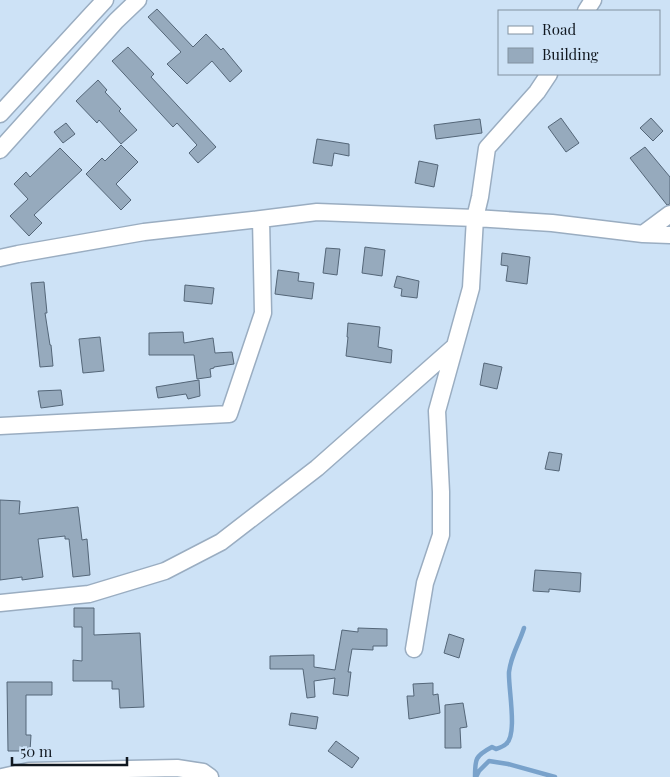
<svg xmlns="http://www.w3.org/2000/svg" width="670" height="777" font-family="'Playfair Display',serif">
  <style>
    .lines { fill: none; stroke-linecap: round; stroke-linejoin: round }
    .stream { stroke: #79a2cb; stroke-width: 4.5 }
    .building { fill: #96aabd; stroke: #546678 }
    .minor-casing { stroke: #9aadc1; stroke-width: 19 }
    .minor { stroke: #fff; stroke-width: 16 }
  </style>
  <rect width="100%" height="100%" fill="#cde2f6"/>
  <g class="lines">
    <path class="stream" d="M475,777C475,759 475,756 492,747L496,749C499,748 504,746 506,744C518,735 508,687 509,672C511,655 519,644 524,628
      M476,777L479,771L489,761L508,764L555,777"/>
  </g>
  <path class="building" d="M157,9L193,47L206,34L221,50L223,48L242,71L230,82L212,61L187,84L167,64L181,52L148,17Z
    M128,47L154,74L151,77L216,147L198,163L189,153L197,145L177,123L173,127L112,61Z
    M98,80L107,90L105,92L121,109L119,111L137,130L121,144L99,120L97,123L76,101Z
    M561,118L579,143L566,152L548,127Z
    M651,118L663,131L653,141L640,128Z
    M480,119L482,133L436,139L434,125Z
    M66,123L75,134L63,143L54,132Z
    M317,139L349,144V156L334,153L332,166L313,163Z
    M121,145L138,162L116,184L131,200L121,210L86,174L102,158L105,161Z
    M645,147L670,177V204L667,205L630,158Z
    M60,148L82,170L34,215L42,223L29,236L10,216L28,199L14,184L26,172L30,177Z
    M419,161L438,165L434,187L415,183Z
    M365,247L385,250L382,276L362,273Z
    M326,248L340,249L337,275L323,273Z
    M502,253L530,257L527,284L506,281L508,266L501,265Z
    M278,270L299,273L298,281L314,283L312,299L275,294Z
    M397,276L419,281L417,298L401,296L402,289L394,287Z
    M44,282L47,313H45L50,345H51L53,366L40,367L31,283Z
    M185,285L214,288L212,304L184,301Z
    M348,323L380,327L378,347L392,350L391,363L346,356L348,337H347Z
    M183,332L184,343L213,338L215,353L232,352L234,364L214,367V368L210,369L211,377L197,379L194,355H149V333Z
    M100,337L104,371L83,373L79,339Z
    M484,363L502,367L497,389L480,385Z
    M199,380L200,396L188,399L186,394L158,398L156,387Z
    M61,390L63,405L41,408L38,391Z
    M549,452L562,454L559,471L545,469Z
    M0,500L20,501L19,514L78,507L82,540L87,539L90,575L73,577L69,539H65V536L38,539L43,577L22,580V577L0,580Z
    M535,570L581,573L580,592L549,589V592L533,591Z
    M74,608H94V635L140,633L144,707L120,708L119,689H112V681H73V660L82,661V627H74Z
    M358,628L387,629V646H373V650L352,649L348,672H351L348,696L333,694L335,678L314,681L315,697L307,698L303,669H270V656L314,655V667L335,670L342,630L358,632Z
    M449,634L464,639L459,658L444,653Z
    M7,682H52V695H26V735H31L30,751H8Z
    M433,683V695L438,694L440,713L409,719L407,696H414L413,684Z
    M463,703L467,727L460,728L461,748H445V705Z
    M291,713L318,717L316,729L289,725Z
    M336,741L359,758L352,768L328,751Z"/>
  <g class="lines">
    <g class="minor-casing">
      <path id="minor" d="M586,11L593,0
        M0,114L92,14L105,0
        M0,150L116,21L138,0
        M643,234L670,214
        M0,258L18,254L144,232L261,219L317,212L475,218L552,223L643,234L670,235
        M0,426L229,414L263,313L261,219
        M0,603L89,594L165,571L221,542L317,468L455,346
        M414,649L425,583L441,535V492L437,411L471,288L475,218L480,197L487,148L537,92L549,74
        M2,777L29,771L177,768L203,772L210,777"/>
    </g>
    <use href="#minor" class="minor"/>
  </g>
  <rect x="498" y="10" width="162" height="65" fill="#cde2f6" stroke="#8291a0"/>
  <rect x="508" y="26" width="25" height="8" fill="#ffffff" stroke="#8291a0"/>
  <text x="542" y="35" font-size="15" fill="#111820">Road</text>
  <rect x="508" y="48" width="25" height="15" fill="#96aabd" stroke="#8291a0"/>
  <text x="542" y="60" font-size="15" fill="#111820">Building</text>
  <path d="M12 757v8h115v-8" fill="none" stroke="#111820" stroke-width="2.5"/>
  <text x="20" y="757" font-size="15" fill="#111820" stroke="#cde2f6" stroke-width="4" paint-order="stroke">50 m</text>
</svg>
